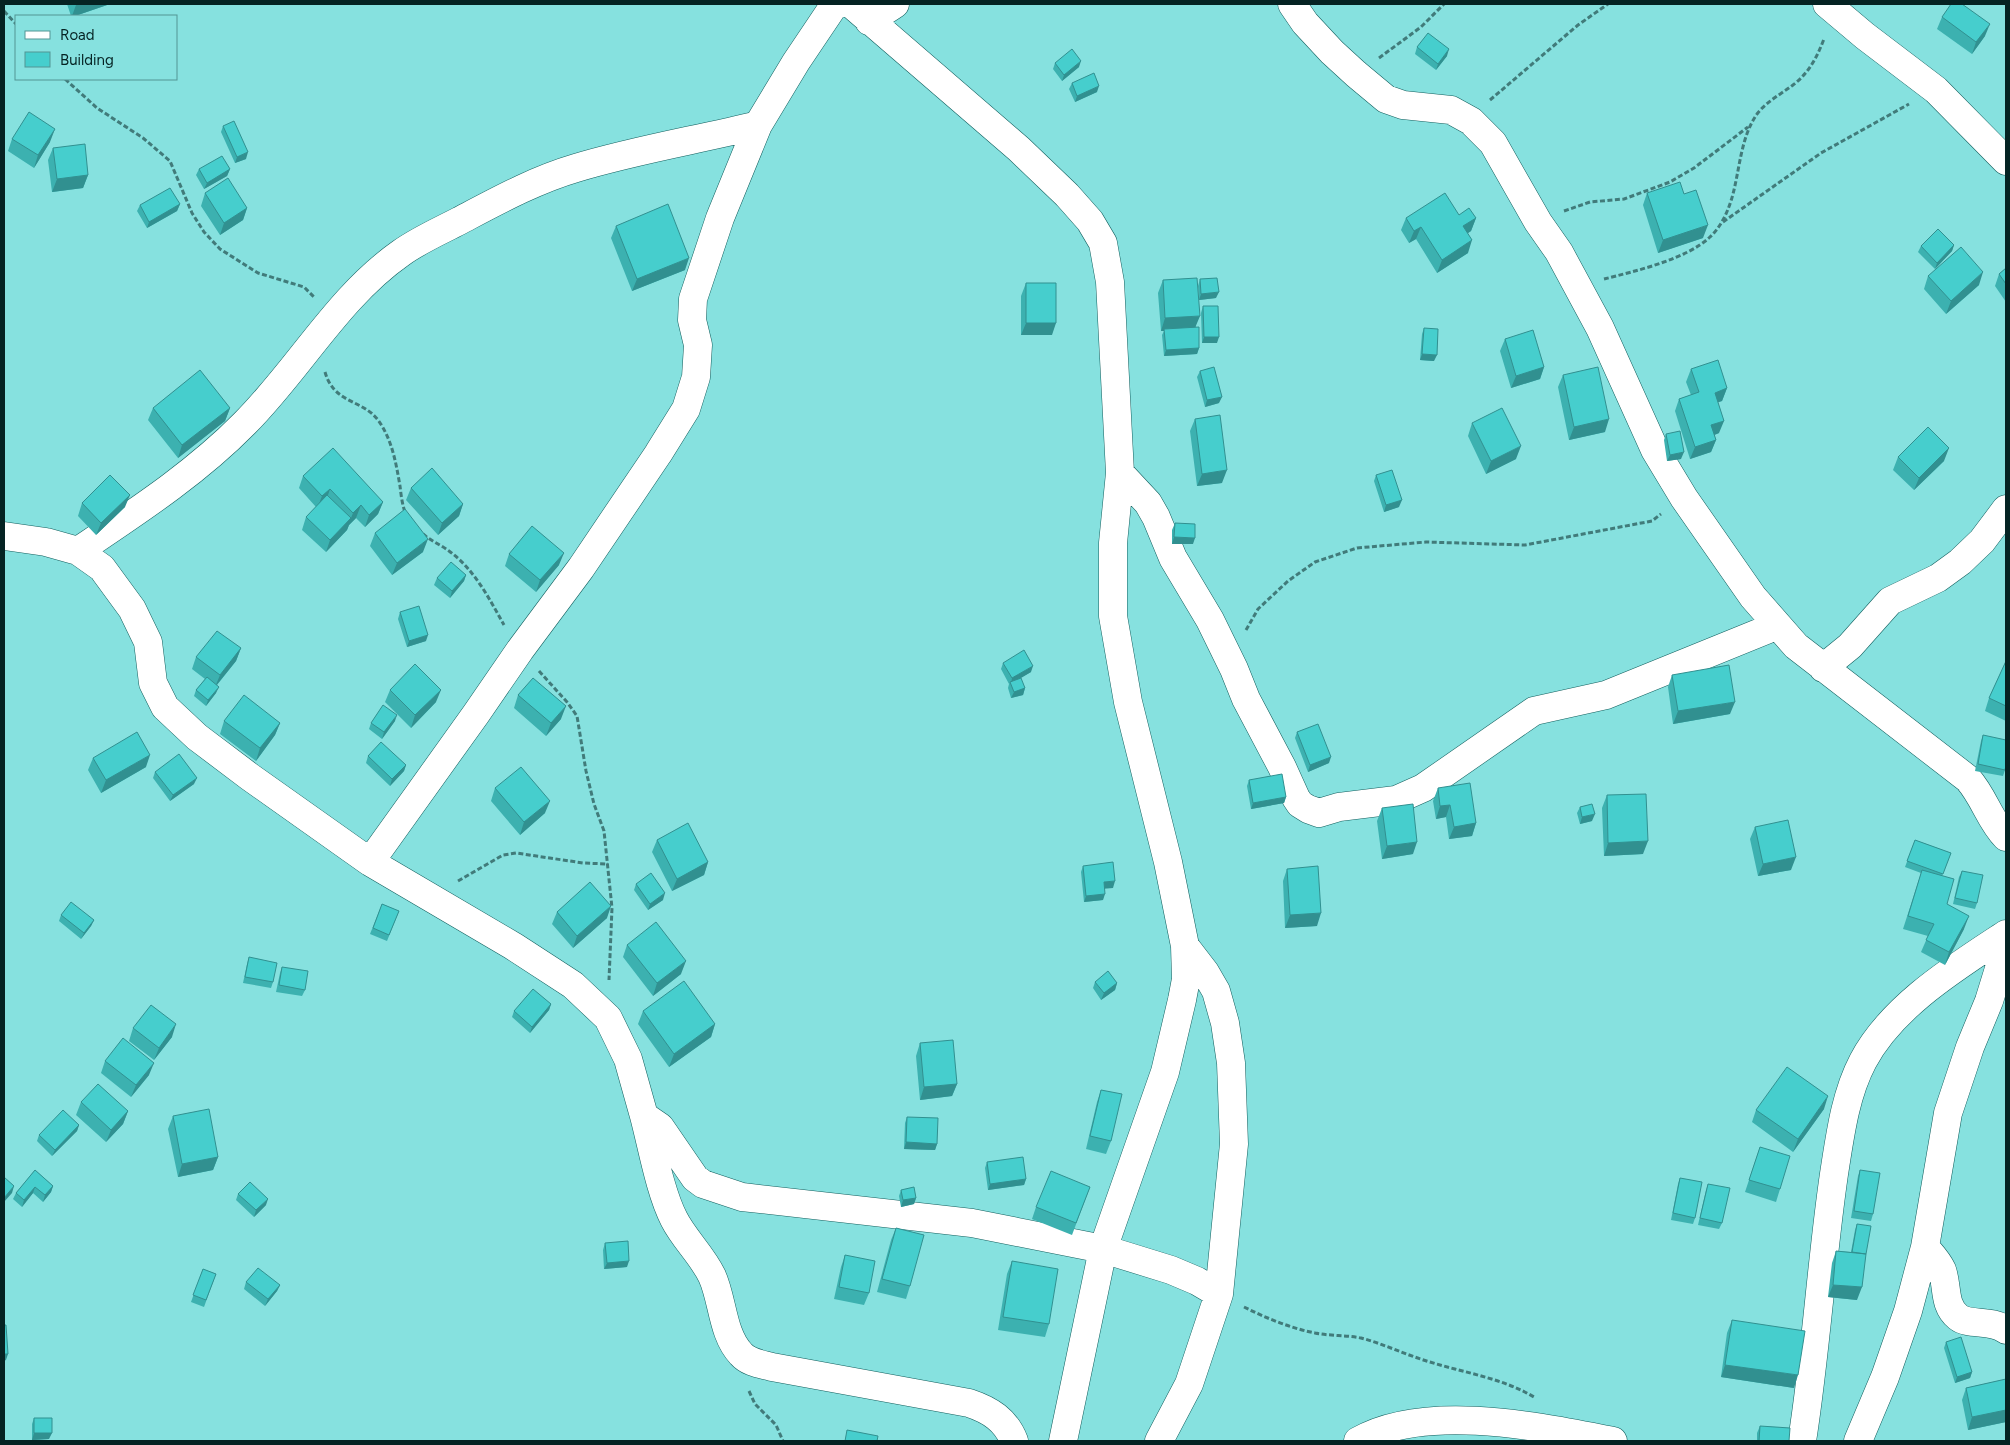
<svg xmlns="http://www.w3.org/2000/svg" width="2010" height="1445" font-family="Figtree,sans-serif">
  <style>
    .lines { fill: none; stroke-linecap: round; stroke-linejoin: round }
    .street-casing { stroke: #125f5e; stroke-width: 29 }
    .path { stroke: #417b7a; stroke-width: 3; stroke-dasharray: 5 2.5; stroke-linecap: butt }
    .street { stroke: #fff; stroke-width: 28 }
    .wall { fill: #3cb1b0 }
    .shaded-wall { fill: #319090 }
    .building { fill: #46cecd; stroke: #319090 }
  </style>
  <rect width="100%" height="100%" fill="#86e1df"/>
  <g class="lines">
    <g class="street-casing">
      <path id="street" d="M851,4L1019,149L1067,195L1090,221L1103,243L1110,282L1120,473L1113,543V616L1128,702L1168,862L1185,946L1186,979L1182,1000L1165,1072L1103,1249L1063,1441
        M1292,4L1305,23L1332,52L1356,74L1386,99L1403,105L1451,110L1471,121L1493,143L1538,222L1559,252L1600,328L1655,450L1684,498L1753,597L1796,646L1968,779C1984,797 1990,821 2006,837
        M1827,4L1865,36L1936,90L2006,161
        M869,21L895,4
        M1120,473L1148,503L1156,517L1173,558L1210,620L1234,669L1246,699L1282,767L1296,798L1300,804L1308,809L1319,813L1339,807L1396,800L1423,788L1534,711L1606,695L1776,626
        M4,536L46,542L78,551L102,568L132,609L148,642L153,683L165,707L197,737L250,777L370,862L513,946L573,985L608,1018L628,1059L644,1116L660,1127L695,1178L703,1184L742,1197L972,1223L1103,1249L1171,1270L1197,1281L1219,1294
        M78,551C136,512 196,473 245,423C299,369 338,297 401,253C419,240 440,231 459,221C497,201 535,180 576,168C635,150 697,140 758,125
        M1823,668L1850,646L1890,601L1938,578L1960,562L1982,541L2006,509
        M370,862L476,714L520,650L581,568L658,454L686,409L696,377L698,345L692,320L693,299L720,218L758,125L796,62L835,4
        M644,1116C652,1146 660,1192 674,1219C684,1239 702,1255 712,1276C723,1300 722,1334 741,1354C749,1363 761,1364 772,1367L969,1403C990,1410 1006,1420 1014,1441
        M1925,1247C1931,1254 1938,1261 1942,1270C1948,1286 1943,1305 1958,1317C1969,1326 1992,1319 2006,1330
        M1159,1441L1189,1384L1219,1294L1234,1144L1231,1063L1225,1023L1216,991L1205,972L1185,946
        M1358,1441C1426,1402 1540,1427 1613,1441
        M1802,1441C1816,1353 1821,1263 1834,1174C1840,1136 1845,1095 1863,1061C1892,1006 1956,967 2006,934
        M1858,1441L1885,1377L1908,1311L1925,1247L1948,1113L1970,1047L1989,1001L2006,946"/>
    </g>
    <path class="path" d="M4,11L16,24
      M1379,58L1421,27L1444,4
      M65,79L97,108L143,138L170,161L192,213L204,232L220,249L258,273L304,287L314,297
      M1490,100L1578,25L1608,4
      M1564,211L1590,202L1624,199L1670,182L1694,168L1748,127
      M1723,222L1821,153L1909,104
      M1604,279C1636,271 1687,259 1710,237C1722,226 1729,209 1733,194C1740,167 1741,137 1757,114C1766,102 1781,94 1793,85C1809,73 1817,57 1824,39
      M325,372C334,404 362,399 378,420C392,439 396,463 400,486C401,494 402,504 405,512
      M423,534C431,541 441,545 449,551C474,569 489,598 504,625
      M1246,630L1258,609L1288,581L1315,562L1357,548L1426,542L1525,545L1652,521L1661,514
      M539,671L567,702L577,716L586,771L594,804L604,831L612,908L609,980
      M458,881L503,855L516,853L583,863L608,864
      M1244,1307C1266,1318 1290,1328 1315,1333C1330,1336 1346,1335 1361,1338C1384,1344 1406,1355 1430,1362C1465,1373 1502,1378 1534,1397
      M749,1391L755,1404L776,1425L783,1441"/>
    <use href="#street" class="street"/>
  </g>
  <path class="wall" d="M67,4H110L75,16H71Z
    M1942,17L1985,36L1972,54L1937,29Z
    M1417,47L1447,56L1436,70L1415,54Z
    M1055,63L1079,67L1062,81L1053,69Z
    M1072,83L1097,92L1075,102L1069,89Z
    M223,126L246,159L235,163L221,132Z
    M12,139L50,142L34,168L8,151Z
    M53,148L88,175L83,188L52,192L48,160Z
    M199,169H230L227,176L204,189L196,175Z
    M205,193L247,208L243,220L220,235L201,206Z
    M1647,193L1684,194L1703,238L1658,253L1643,205Z
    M180,204L177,211L147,228L137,211L140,205Z
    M1459,215L1476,218L1471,231L1468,233V253L1437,273L1416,239L1409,243L1401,230L1406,218Z
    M616,226L685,270L632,291L611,238Z
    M1954,245L1952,251L1935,269L1918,252L1921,246Z
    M2006,268V302L1995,286L1999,274Z
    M1928,276L1979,285L1946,314L1924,289Z
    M1200,279L1216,298L1199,300L1198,286Z
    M1163,280L1196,327L1199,348L1197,354L1164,356L1162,335L1164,331H1161L1158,293Z
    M1026,283L1052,335H1021V296Z
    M1203,306L1217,343H1202L1201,313Z
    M1424,328L1434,361L1420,360L1422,334Z
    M1505,339L1544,367L1540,379L1511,388L1500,351Z
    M1691,369L1727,388L1722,401L1718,402L1719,433L1714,435L1716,440L1711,452L1690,459L1675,411L1679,399L1691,395L1686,382Z
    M1200,371L1219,403L1205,407L1197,377Z
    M1563,375L1605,432L1569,440L1558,387Z
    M153,408H230L225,421L178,458L148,420Z
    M1195,419L1222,483L1197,486L1190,431Z
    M1472,423L1516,459L1486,474L1468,436Z
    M1666,434L1681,459L1667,461L1664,440Z
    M1898,457L1944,461L1914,490L1893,470Z
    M1376,475L1399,507L1384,512L1374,481Z
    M303,476L383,502L378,514L365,527L356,518L349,525L347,530L326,552L302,530L306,517L316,507L299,488Z
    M411,488L463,504L459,516L438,535L406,500Z
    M82,503L125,507L96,535L78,516Z
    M1175,523L1193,544H1172V530Z
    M375,533L423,552L392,575L370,546Z
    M509,554L559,565L536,592L505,566Z
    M466,575L464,581L450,598L434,585L437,578Z
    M400,612L426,641L407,647L398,619Z
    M241,648L236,661L217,685L216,693L206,706L194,696L196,690L205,679L192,669L196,657Z
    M2006,661V721L1985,711L1989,698Z
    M1003,663L1031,672L1018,679L1025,688L1023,695L1011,698L1008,688L1009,684L1001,669Z
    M1672,675L1730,714L1673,724L1668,687Z
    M390,690L436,702L411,728L385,702Z
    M518,695L561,719L546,736L514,708Z
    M224,721L280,723L275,735L256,761L220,734Z
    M395,721L382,739L369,729L371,723Z
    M1297,732L1329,763L1308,772L1295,738Z
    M1983,735L2005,770L2003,776L1975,771L1981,741Z
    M368,756L406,765L404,771L390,786L366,763Z
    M93,758L146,767L101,793L88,770Z
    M155,772L194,784L170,801L153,778Z
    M1249,780L1286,797L1284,803L1251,809L1247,786Z
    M495,788L545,813L520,835L491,801Z
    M1438,788L1476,823L1472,836L1449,839L1446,817L1436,819L1433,801Z
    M1607,795L1643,854L1604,856L1602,808Z
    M1580,807L1592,821L1580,824L1577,813Z
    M1382,808L1413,854L1382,859L1377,821Z
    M1755,827L1791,870L1758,876L1750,839Z
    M657,840L708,862L704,875L672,891L652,852Z
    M1915,840L1951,853L1942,876L1947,904L1964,929L1945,965L1921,952L1928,936L1903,929L1921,873L1905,867Z
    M1083,866L1113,888H1104L1103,900L1084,902L1081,872Z
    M1287,869L1317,926L1285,928L1283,881Z
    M1962,871L1977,903L1975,909L1953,904L1959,877Z
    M636,884L663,900L648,910L634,890Z
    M382,904L399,911L387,941L370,934Z
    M557,912L607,918L573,948L552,924Z
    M61,915L94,920L91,926L81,939L59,921Z
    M627,945L681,974L653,996L623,957Z
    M249,957L273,982L271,988L243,983L247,964Z
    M282,967L305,990L302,996L276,992L280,973Z
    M1095,982L1117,983L1115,990L1101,1000L1093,988Z
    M551,1004L549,1010L530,1033L512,1017L514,1011Z
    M643,1011L715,1024L711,1037L669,1067L638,1024Z
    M133,1028L172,1037L154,1060L129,1041Z
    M920,1043L957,1084L952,1096L920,1100L916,1056Z
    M105,1061L149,1075L131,1097L101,1073Z
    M1101,1090L1111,1141L1106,1154L1086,1149L1097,1102Z
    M81,1102L128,1111L123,1124L106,1142L76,1115Z
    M1824,1109L1793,1152L1752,1122L1756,1110Z
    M173,1116L218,1157L213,1170L178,1177L168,1129Z
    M907,1117L937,1144L935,1150L904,1149L905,1123Z
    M79,1125L77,1131L52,1156L37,1141L39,1135Z
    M1760,1147L1780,1189L1776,1202L1745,1192Z
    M987,1162L1026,1179L1024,1185L988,1190L985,1168Z
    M35,1170L53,1186L51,1192L43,1202L33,1193L22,1207L13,1199L16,1193Z
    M1860,1170L1873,1214L1871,1221L1851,1218L1858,1176Z
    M1680,1178L1695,1218L1693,1224L1671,1220L1678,1184Z
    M1708,1184L1722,1223L1719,1229L1698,1225L1706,1190Z
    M1090,1187L1072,1235L1032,1219L1036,1207Z
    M901,1190L916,1198L914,1204L901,1207L899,1196Z
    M238,1194L266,1205L254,1217L236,1200Z
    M1857,1224V1300L1828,1297L1832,1263L1836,1251L1851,1252L1855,1230Z
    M896,1228L910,1286L906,1299L877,1292L891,1240Z
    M605,1243L627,1267L604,1269L603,1250Z
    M845,1255L869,1293L864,1305L834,1299L841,1267Z
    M1012,1261L1049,1324L1045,1337L998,1330L1007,1274Z
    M203,1269L216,1274L204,1307L191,1302Z
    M246,1282L280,1285L277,1291L265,1306L244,1289Z
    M1732,1320L1794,1388L1721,1377L1727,1333Z
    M1946,1342L1972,1372L1970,1378L1955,1383L1944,1348Z
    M2006,1379V1422L1968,1430L1962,1400L1966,1388Z
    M34,1418L49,1439L32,1440V1424Z
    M1760,1426L1789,1441H1757V1433Z"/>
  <path class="shaded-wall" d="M80,4H110L75,16H72L76,5Z
    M1990,24L1985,36L1972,54L1976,42Z
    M1449,49L1447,56L1436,70L1438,64Z
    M1081,61L1079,67L1062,81L1064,75Z
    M1099,86L1097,92L1075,102L1077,96Z
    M55,129L50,142L34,168L38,155Z
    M248,152L246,159L235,163L237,157Z
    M230,169L227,176L204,189L207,183Z
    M88,175L83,188L52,192L57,179Z
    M180,204L177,211L147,228L149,222Z
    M247,208L243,220L220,235L224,223Z
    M1476,218L1471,231L1459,239L1463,226Z
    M1708,225L1703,238L1658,253L1663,240Z
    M1421,227L1416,239L1409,243L1414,231Z
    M1472,240L1468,253L1437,273L1442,260Z
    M1954,245L1952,251L1935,269L1937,263Z
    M689,258L685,270L632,291L637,279Z
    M1983,272L1979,285L1946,314L1951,301Z
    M1219,292L1216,298L1199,300L1201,294Z
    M1200,316L1195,328L1164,329V331H1161L1165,318Z
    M1026,323H1056L1052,335H1021Z
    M1204,337H1219L1217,343H1202Z
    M1199,348L1197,354L1164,356L1166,350Z
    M1422,354L1437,355L1434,361L1420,360Z
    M1544,367L1540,379L1511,388L1516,376Z
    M1727,388L1722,401L1710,405L1715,393Z
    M1222,397L1219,403L1205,407L1207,400Z
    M230,408L225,421L178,458L182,445Z
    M1609,419L1605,432L1569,440L1574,427Z
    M1724,421L1719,433L1707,438L1711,425Z
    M1716,440L1711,452L1690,459L1695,447Z
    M1521,446L1516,459L1486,474L1491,461Z
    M1949,448L1944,461L1914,490L1919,478Z
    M1684,452L1681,459L1667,461L1670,455Z
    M1227,470L1222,483L1197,486L1202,474Z
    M330,489L326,501L317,509L322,496Z
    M130,495L125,507L96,535L101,523Z
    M1402,500L1399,507L1384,512L1386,505Z
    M383,502L378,514L365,527L369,515Z
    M463,504L459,516L438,535L442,523Z
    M361,505L356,518L349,525L347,530L326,552L330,540L351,518L353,513Z
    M1174,537L1195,538L1193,544H1172Z
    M428,539L423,552L392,575L397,563Z
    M564,553L559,565L536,592L540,580Z
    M466,575L464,581L450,598L452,591Z
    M428,635L426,641L407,647L409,641Z
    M241,648L236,661L215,687L220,675Z
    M1033,666L1031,672L1011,684L1012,678Z
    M219,687L216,693L206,706L208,700Z
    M1025,688L1023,695L1011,698L1014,692Z
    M441,690L436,702L411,728L415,715Z
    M1735,702L1730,714L1673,724L1678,711Z
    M566,706L561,719L546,736L551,723Z
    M397,715L395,721L382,739L384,732Z
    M280,723L275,735L256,761L260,748Z
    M150,755L146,767L101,793L106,780Z
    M1331,757L1329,763L1308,772L1310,765Z
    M406,765L404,771L390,786L392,779Z
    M197,778L194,784L170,801L173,795Z
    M1286,797L1284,803L1251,809L1253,803Z
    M550,801L545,813L520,835L524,822Z
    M1450,805L1446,817L1436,819L1440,806Z
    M1595,814L1592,821L1580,824L1582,817Z
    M1476,823L1472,836L1449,839L1454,827Z
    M1648,841L1643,854L1604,856L1608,843Z
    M1417,842L1413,854L1382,859L1387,846Z
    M1796,857L1791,870L1758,876L1763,864Z
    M708,862L704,875L672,891L677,879Z
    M1115,881L1113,888L1101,889L1104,882Z
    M665,893L663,900L648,910L650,904Z
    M1105,894L1103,900L1084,902L1086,896Z
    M611,906L607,918L573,948L577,936Z
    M1321,913L1317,926L1285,928L1290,915Z
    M1969,916L1964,929L1945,965L1949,952Z
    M94,920L91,926L81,939L84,933Z
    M686,961L681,974L653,996L657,983Z
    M1117,983L1115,990L1101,1000L1104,993Z
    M551,1004L549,1010L530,1033L532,1027Z
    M176,1024L172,1037L154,1060L159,1048Z
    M715,1024L711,1037L669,1067L674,1054Z
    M154,1063L149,1075L131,1097L136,1085Z
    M957,1084L952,1096L920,1100L924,1087Z
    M1828,1096L1824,1109L1793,1152L1798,1139Z
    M128,1111L123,1124L106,1142L111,1130Z
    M79,1125L77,1131L52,1156L55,1150Z
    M906,1142L937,1144L935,1150L904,1149Z
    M218,1157L213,1170L178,1177L182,1164Z
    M1026,1179L1024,1185L988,1190L990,1184Z
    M14,1186L12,1193L4,1202V1198Z
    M53,1186L51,1192L43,1202L45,1195Z
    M35,1187L33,1193L22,1207L24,1200Z
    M916,1198L914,1204L901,1207L903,1200Z
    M268,1199L266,1205L254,1217L256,1210Z
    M629,1261L627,1267L604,1269L607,1263Z
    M280,1285L277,1291L265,1306L268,1299Z
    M1833,1285L1862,1287L1857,1300L1828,1297Z
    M4,1354H8L6,1360L4,1361Z
    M1725,1365L1798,1375L1794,1388L1721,1377Z
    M1972,1372L1970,1378L1955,1383L1957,1377Z
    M2006,1410V1422L1968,1430L1972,1417Z
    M34,1433H52L49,1439L32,1440Z"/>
  <path class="building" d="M1951,4H1962L1990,24L1976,42L1942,17Z
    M1428,33L1449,49L1438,64L1417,47Z
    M1072,49L1081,61L1064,75L1055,63Z
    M1094,73L1099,86L1077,96L1072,83Z
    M29,112L55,129L38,155L12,139Z
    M234,121L248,152L237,157L223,126Z
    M85,144L88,175L57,179L53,148Z
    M222,156L230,169L207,183L199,169Z
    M228,178L247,208L224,223L205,193Z
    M1680,182L1684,194L1696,190L1708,225L1663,240L1647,193Z
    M170,188L180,204L149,222L140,205Z
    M1445,193L1459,215L1469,208L1476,218L1463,226L1472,240L1442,260L1421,227L1414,231L1406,218Z
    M668,204L689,258L637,279L616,226Z
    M1938,229L1954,245L1937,263L1921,246Z
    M1961,247L1983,272L1951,301L1928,276Z
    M2006,268V284L1999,274Z
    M1197,278L1200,316L1165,318L1163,280Z
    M1217,278L1219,292L1201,294L1200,279Z
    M1026,283H1056V323H1026Z
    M1203,306H1218L1219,337H1204Z
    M1199,327V348L1166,350L1164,329Z
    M1424,328L1438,329L1437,355L1422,354Z
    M1533,330L1544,367L1516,376L1505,339Z
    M1718,360L1727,388L1715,393L1724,421L1711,425L1716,440L1695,447L1679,399L1699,392L1691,369Z
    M1214,367L1222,397L1207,400L1200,371Z
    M1598,367L1609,419L1574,427L1563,375Z
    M200,370L230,408L182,445L153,408Z
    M1502,408L1521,446L1491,461L1472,423Z
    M1220,415L1227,470L1202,474L1195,419Z
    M1928,427L1949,448L1919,478L1898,457Z
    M1680,431L1684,452L1670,455L1666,434Z
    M333,448L383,502L369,515L361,505L353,513L330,489L322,496L303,476Z
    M432,468L463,504L442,523L411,488Z
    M1392,470L1402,500L1386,505L1376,475Z
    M110,475L130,495L101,523L82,503Z
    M327,495L351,518L330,540L306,517Z
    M405,509L428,539L397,563L375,533Z
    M1175,523L1195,524V538L1174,537Z
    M532,526L564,553L540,580L509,554Z
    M451,562L466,575L452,591L437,578Z
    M419,606L428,635L409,641L400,612Z
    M217,631L241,648L220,675L196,657Z
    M1024,650L1033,666L1012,678L1003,663Z
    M2006,661V706L1989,698Z
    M415,664L441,690L415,715L390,690Z
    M1729,665L1735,702L1678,711L1672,675Z
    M207,677L219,687L208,700L196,690Z
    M533,678L566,706L551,723L518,695Z
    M1021,678L1025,688L1014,692L1010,682Z
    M244,695L280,723L260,748L224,721Z
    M383,705L397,715L384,732L371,723Z
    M1318,724L1331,757L1310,765L1297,732Z
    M137,732L150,755L106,780L93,758Z
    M1983,735L2006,740V765L2005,770L1978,764Z
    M381,742L406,765L392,779L368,756Z
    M179,754L197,778L173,795L155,772Z
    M521,767L550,801L524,822L495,788Z
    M1282,774L1286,797L1253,803L1249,780Z
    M1470,783L1476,823L1454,827L1450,805L1440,806L1438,788Z
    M1646,794L1648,841L1608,843L1607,795Z
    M1413,804L1417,842L1387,846L1382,808Z
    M1592,804L1595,814L1582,817L1580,807Z
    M1788,820L1796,857L1763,864L1755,827Z
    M688,823L708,862L677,879L657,840Z
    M1915,840L1951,853L1943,874L1907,861Z
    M1113,862L1115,881L1104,882L1105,894L1086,896L1083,866Z
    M1318,866L1321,913L1290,915L1287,869Z
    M1922,870L1954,879L1947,904L1969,916L1949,952L1926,940L1934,924L1908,916Z
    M1962,871L1983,875L1977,903L1955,898Z
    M651,873L665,893L650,904L636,884Z
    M590,882L611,906L577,936L557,912Z
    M71,902L94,920L84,933L61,915Z
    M382,904L399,911L389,935L373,928Z
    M656,922L686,961L657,983L627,945Z
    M249,957L277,963L273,982L245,977Z
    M282,967L308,971L305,990L279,985Z
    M1108,971L1117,983L1104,993L1095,982Z
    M684,981L715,1024L674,1054L643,1011Z
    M533,989L551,1004L532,1027L514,1011Z
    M151,1005L176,1024L159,1048L133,1028Z
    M123,1038L154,1063L136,1085L105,1061Z
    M953,1040L957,1084L924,1087L920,1043Z
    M1787,1067L1828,1096L1798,1139L1756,1110Z
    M98,1084L128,1111L111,1130L81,1102Z
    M1101,1090L1122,1094L1111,1141L1090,1136Z
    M209,1109L218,1157L182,1164L173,1116Z
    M63,1110L79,1125L55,1150L39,1135Z
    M907,1117L938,1118L937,1144L906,1142Z
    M1760,1147L1790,1156L1780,1189L1749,1180Z
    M1023,1157L1026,1179L990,1184L987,1162Z
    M35,1170L53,1186L45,1195L35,1187L24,1200L16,1193Z
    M1860,1170L1880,1173L1873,1214L1854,1211Z
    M1051,1171L1090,1187L1076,1223L1036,1207Z
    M4,1177L14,1186L4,1198Z
    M1680,1178L1702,1182L1695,1218L1673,1213Z
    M250,1182L268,1199L256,1210L238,1194Z
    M1708,1184L1730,1188L1722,1223L1700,1218Z
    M914,1187L916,1198L903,1200L901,1190Z
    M1857,1224L1871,1226L1866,1254L1852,1252Z
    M896,1228L924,1235L910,1286L882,1279Z
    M628,1241L629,1261L607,1263L605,1243Z
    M1836,1251L1866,1254L1862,1287L1833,1285Z
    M845,1255L875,1261L869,1293L839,1287Z
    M1012,1261L1058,1269L1049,1324L1003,1317Z
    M258,1268L280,1285L268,1299L246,1282Z
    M203,1269L216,1274L206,1300L193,1295Z
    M1732,1320L1805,1331L1798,1375L1725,1365Z
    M4,1325H6L8,1354H4Z
    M1961,1337L1972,1372L1957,1377L1946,1342Z
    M2006,1379V1410L1972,1417L1966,1388Z
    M34,1418H52V1433H34Z
    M1760,1426L1790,1428L1789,1441H1759Z
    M847,1430L878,1436L877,1441H845Z"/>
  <rect width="2010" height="1445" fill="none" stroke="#052323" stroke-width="10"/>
  <rect x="15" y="15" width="162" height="65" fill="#86e1df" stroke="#529594"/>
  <rect x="25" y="31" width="25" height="8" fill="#ffffff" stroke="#529594"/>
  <text x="60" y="40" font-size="15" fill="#052323">Road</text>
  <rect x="25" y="52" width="25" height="15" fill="#46cecd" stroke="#529594"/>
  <text x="60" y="65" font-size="15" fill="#052323">Building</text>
</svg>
